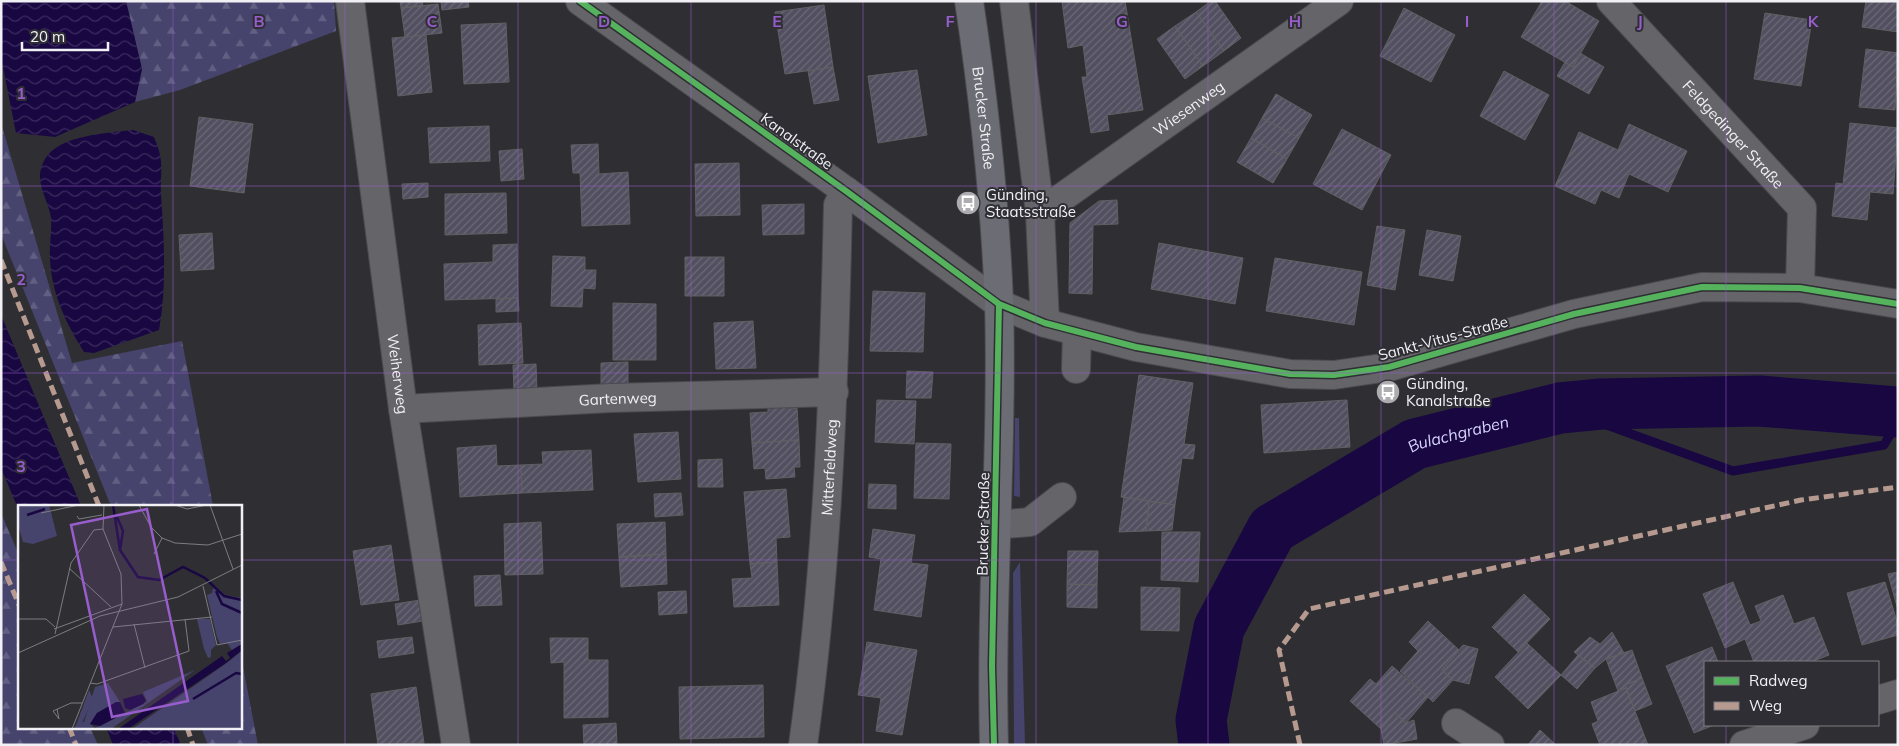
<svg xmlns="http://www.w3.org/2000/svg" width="1899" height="746" font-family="Mulish,sans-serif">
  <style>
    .grass { fill: #46436c }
    .forest { fill: url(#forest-firs) }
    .water { fill: url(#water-waves) }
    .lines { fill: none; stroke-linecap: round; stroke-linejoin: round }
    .stream { stroke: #190742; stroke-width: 9 }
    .river { stroke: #190742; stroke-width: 51 }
    .building { fill: url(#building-hatch); stroke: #606063 }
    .minor-casing { stroke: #4b4b4f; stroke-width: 30 }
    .major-casing { stroke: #4b4b4f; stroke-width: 30 }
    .minor { stroke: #656569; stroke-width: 28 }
    .major { stroke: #6c6c74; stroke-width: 28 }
    .quiet { stroke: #b69a8f; stroke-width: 5; stroke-dasharray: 10 5; stroke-linecap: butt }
    .cycleway-casing { stroke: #2e2e34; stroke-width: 9 }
    .cycleway { stroke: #56b35d; stroke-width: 6 }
    .grid { fill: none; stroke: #985dcc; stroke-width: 1; stroke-opacity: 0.55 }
    .labels { text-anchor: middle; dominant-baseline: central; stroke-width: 4; stroke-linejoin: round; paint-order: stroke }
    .street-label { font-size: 15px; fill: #f1f1f5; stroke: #2e2e34 }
    .poi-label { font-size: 15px; fill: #f1f1f5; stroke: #2e2e34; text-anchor: start }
    .water-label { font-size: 16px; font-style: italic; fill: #d6d4fd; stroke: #2e2e34 }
    .inset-river { fill: none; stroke: #190742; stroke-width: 2.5 }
    .inset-road { fill: none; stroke: #7d7d81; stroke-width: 1 }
    .view { fill: #985dcc; fill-opacity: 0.15; stroke: #985dcc; stroke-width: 2.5 }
    .inset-edge { fill: none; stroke: #f1f1f5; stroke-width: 2.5 }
    .grid-label { font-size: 16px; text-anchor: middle; font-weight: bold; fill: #985dcc; stroke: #2e2e34; stroke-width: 4; stroke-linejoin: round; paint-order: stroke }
  </style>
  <defs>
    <pattern id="forest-firs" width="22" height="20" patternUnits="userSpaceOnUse" patternTransform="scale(1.25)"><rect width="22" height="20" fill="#46436c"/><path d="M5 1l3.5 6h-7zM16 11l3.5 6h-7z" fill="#615f82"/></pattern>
    <pattern id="water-waves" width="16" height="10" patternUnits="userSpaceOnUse" patternTransform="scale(1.25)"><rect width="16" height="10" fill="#190742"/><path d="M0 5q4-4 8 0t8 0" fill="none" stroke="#3b2c5e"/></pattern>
    <pattern id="building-hatch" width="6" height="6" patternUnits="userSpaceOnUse" patternTransform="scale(1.25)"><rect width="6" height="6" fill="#525060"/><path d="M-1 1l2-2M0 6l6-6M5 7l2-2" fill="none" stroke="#6b6a77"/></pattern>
  </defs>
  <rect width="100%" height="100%" fill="#2f2f33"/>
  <path class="grass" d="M1015,418H1019L1020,497L1014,496Z
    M1020,562L1025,745H1014L1013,573Z"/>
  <path class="forest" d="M126,1H334L336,31L180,90L135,102L142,69Z
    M1,123L72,363L182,341L213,506H111L1,234Z
    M1,513L19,555V727H90L98,745H1Z
    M240,651L258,745H208L201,727H240Z"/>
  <path class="water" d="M1,1H126L142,69L135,102L55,137L16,133L1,57Z
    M133,130L154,137C165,163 160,168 161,194C164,240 167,285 159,330L94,353L84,352C66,323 52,295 50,260C49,246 52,232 51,218C48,197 32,181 45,159C59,135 107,133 133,130Z
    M1,315L81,506H19V511L1,468Z
    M106,727H173L181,745H113Z"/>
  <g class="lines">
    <path class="stream" d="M1560,408L1733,471L1884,445L1898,421"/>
    <path class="river" id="s1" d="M1204,745L1201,720L1219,628L1272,529L1415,444L1560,408L1601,404L1759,401L1898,412"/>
  </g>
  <path class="building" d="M400,1H422L423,6L401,8Z
    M441,1H468L469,7L442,10Z
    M1062,1H1125L1143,110L1107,115L1109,130L1091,133L1082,77H1087L1083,45L1068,48Z
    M1211,1H1215L1241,38L1224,51L1196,12Z
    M1542,1H1565L1599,21L1573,67L1521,37Z
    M1866,1H1898V32L1862,27Z
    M438,4L442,33L405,37L401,8Z
    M824,5L833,67L785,74L775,12Z
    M1404,8L1455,35L1431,82L1380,56Z
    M1196,12L1224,51L1203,66L1175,26Z
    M1765,13L1812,20L1801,86L1754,79Z
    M506,23L509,82L464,84L461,25Z
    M1175,26L1203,66L1185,79L1157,39Z
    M426,35L432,92L398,96L392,38Z
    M1866,49L1898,53L1895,110L1859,107Z
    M1580,53L1604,67L1589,94L1557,76L1565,62L1573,67Z
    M833,67L839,100L814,104L808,71Z
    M917,70L927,135L878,143L868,76Z
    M1504,71L1549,95L1525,140L1480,116Z
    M1276,94L1312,115L1299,138L1262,118Z
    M199,117L253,124L244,193L190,186Z
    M1262,118L1299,138L1287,159L1251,138Z
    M1850,123L1898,128L1893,194L1870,192L1867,220L1832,216L1836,183L1843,184Z
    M1629,124L1687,151L1668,192L1629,174L1619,198L1601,190L1595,204L1555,186L1579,132L1618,150Z
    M489,126L490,161L430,163L428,128Z
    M1342,129L1391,155L1362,210L1313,184Z
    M1251,138L1287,159L1273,183L1237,162Z
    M598,144L599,174L628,172L630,224L582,226L580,173H573L571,145Z
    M522,149L524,179L501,181L499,151Z
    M739,163L740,215L696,216L695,164Z
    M428,183V197L403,199L402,184Z
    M506,193L507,233L445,235V194Z
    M1117,200L1118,224L1093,225L1092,294L1069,293L1070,223L1099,201Z
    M804,204V234L763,235L762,205Z
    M1377,226L1405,230L1395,290L1367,285Z
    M1427,230L1461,236L1453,281L1419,275Z
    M212,233L214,269L181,271L179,235Z
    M1159,243L1243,258L1235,304L1151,289Z
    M517,244L518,298L445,300L444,264L493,262V245Z
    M553,256L585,257V270H596L595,289L583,288L582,307L551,306Z
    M685,257H724V296H685Z
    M1275,258L1362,272L1354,325L1266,311Z
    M873,291L925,293L923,352L870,351Z
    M518,298L519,311L496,312V299Z
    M613,303L656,304V360H613Z
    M753,321L756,368L716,369L714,323Z
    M521,323L523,363L479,365L478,325Z
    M628,362V391H601V363Z
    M536,364L537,392L514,393L513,365Z
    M907,371L933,372L931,398H906Z
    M1139,375L1193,383L1184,444L1195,445L1193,459L1182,458L1175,505L1121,497Z
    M790,399V409L797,408L799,440L752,443L750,413L768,412V401Z
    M877,400L916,401L914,444L875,442Z
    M1347,400L1350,447L1264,453L1261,405Z
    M678,432L681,479L638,482L634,434Z
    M799,440L800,467H794L795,477L766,479L765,468L754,469L752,443Z
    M916,443L951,444L949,499L914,498Z
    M496,445L497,466L521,465L522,493L460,497L457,448Z
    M591,450L593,490L522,493L521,465L543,464L542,452Z
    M722,459L723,487H698V460Z
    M869,484L896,485V509L868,508Z
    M786,489L790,537L776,538L777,562L750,564L744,492Z
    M681,493L683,515L655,517L654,494Z
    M1124,497L1149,501L1146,531L1119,532Z
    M1149,501L1175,505L1172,530L1146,531Z
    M541,522L543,574L505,575L504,524Z
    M665,522L666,554L619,557L617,524Z
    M873,529L915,535L911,563L928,565L921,617L874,610L881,559L869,557Z
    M1162,532H1200L1198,582L1161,580Z
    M391,545L399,600L361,605L353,551Z
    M1068,551H1098L1097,585L1067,584Z
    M666,554L667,584L621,587L619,557Z
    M777,562L779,605L734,607L732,579L752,578L750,564Z
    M1898,572V610L1888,574Z
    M500,575L502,605L475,606L474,576Z
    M1733,582L1750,625L1761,621L1755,606L1783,595L1794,624L1814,617L1829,655L1811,662H1754L1745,639L1725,648L1703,594Z
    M1885,582L1898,625V635L1862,645L1847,593Z
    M1067,584L1097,585V608L1067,607Z
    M1141,587L1180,588L1179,631L1141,630Z
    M686,591L687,613L659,615L658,592Z
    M1524,594L1550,619L1518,652L1492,627Z
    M420,600L423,621L398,625L395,604Z
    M1428,621L1459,650L1442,670L1453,680L1433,702L1400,671L1418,651L1409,642Z
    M1612,632L1624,653L1606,659L1595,668L1574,652L1590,637L1600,644Z
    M412,637L414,653L379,658L377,641Z
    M550,638H588V660H608V717L564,718V662L551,663Z
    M867,642L917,650L902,735L876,731L881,698L858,695Z
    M1527,643L1561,675L1528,709L1495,677Z
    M1463,645L1478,649L1469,684L1453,680L1442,670Z
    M1712,647L1718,662H1705V725H1714L1694,733L1666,666Z
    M1632,650L1642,678L1625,685L1626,688L1618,691L1606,659Z
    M1578,655L1595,668L1577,689L1561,675Z
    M1392,666L1428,697L1406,723L1395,713L1381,729L1350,701L1370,679L1376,684Z
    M1642,678L1652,704L1635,711L1625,685Z
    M763,685L764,737L680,739L679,687Z
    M416,687L424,743L378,745L371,694Z
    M1626,688L1648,745H1600L1592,724L1598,721L1591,702Z
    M1395,713L1406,723L1414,720L1417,739L1384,745L1381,729Z
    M616,723L617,745H584L583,725Z
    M1540,730L1556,745H1528Z"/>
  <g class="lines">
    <g class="minor-casing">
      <g id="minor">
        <path id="s2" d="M350,1L403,409L456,745"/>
        <path d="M580,1L846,191L999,304L1045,323L1136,347L1290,374L1334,375L1389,367L1574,314L1702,287L1800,288L1898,304"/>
        <path d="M1014,1L1040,213L1045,323"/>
        <path id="s3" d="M1611,1L1802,208L1800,288"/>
        <path id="s4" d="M1040,213L1339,1"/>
        <path d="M1076,369L1077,333"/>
        <path id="s5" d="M403,409L611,398L834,392"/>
        <path d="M995,525L1030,522L1062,497"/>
        <path d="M1878,700L1898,694"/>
        <path d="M1456,723L1490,745"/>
        <path id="s6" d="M803,745C828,566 834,385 838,205L846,191"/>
        <path d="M1744,745L1805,725"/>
      </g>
    </g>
    <g class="major-casing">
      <g id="major">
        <path id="s7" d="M969,1C984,101 995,201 999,302C1003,450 990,597 994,745"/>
      </g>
    </g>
    <use href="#minor" class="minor"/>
    <use href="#major" class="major"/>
    <path class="quiet" d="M1,260L99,506
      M1,562L19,605
      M69,727L76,745
      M187,727L193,745
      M1300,745L1279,650L1309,609L1801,500L1898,487"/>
    <g class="cycleway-casing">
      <path id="cycleway" d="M580,1L846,191L999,304L1045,323L1136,347L1290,374L1334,375L1389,367L1574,314L1702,287L1800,288L1898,304
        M994,745L992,666L999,304"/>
    </g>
    <use href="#cycleway" class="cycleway"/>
  </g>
  <path class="grid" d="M173,1V506M345,1V745M518,1V745M691,1V745M863,1V745M1036,1V745M1208,1V745M1381,1V745M1554,1V745M1726,1V662M1,186H1898M1,373H1898M1,560H19M240,560H1898M1726,725V745M173,727V745"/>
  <defs>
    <g id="bus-disc" transform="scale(1.25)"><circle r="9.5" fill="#adadb1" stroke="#2e2e34"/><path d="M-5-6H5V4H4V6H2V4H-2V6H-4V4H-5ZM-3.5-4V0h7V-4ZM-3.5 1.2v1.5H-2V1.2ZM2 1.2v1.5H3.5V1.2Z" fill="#fff"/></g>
  </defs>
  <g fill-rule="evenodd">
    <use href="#bus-disc" x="968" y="203"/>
    <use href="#bus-disc" x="1388" y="392"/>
  </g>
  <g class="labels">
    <g class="street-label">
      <text stroke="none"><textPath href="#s4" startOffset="182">Wiesenweg</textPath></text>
      <text stroke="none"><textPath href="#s7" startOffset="118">Brucker Straße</textPath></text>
      <text stroke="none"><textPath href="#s3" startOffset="181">Feldgedinger Straße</textPath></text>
      <text transform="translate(797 141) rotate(36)">Kanalstraße</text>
      <text transform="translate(1443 338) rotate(-15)">Sankt-Vitus-Straße</text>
      <text stroke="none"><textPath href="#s2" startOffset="376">Weiherweg</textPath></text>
      <text stroke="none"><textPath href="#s5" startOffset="215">Gartenweg</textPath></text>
      <text stroke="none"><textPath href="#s6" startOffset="279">Mitterfeldweg</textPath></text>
      <text transform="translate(983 524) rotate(-89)">Brucker Straße</text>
    </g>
    <g class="poi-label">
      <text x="986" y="194">Günding,<tspan x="986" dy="17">Staatsstraße</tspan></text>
      <text x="1406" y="383">Günding,<tspan x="1406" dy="17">Kanalstraße</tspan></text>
    </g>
    <g class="water-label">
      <text stroke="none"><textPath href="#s1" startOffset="442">Bulachgraben</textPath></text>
    </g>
  </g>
  <g transform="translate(18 505)">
    <rect width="224" height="224" fill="#2f2f33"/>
    <path d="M0,0H31L39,31L15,39L5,37L0,19ZM179,114H192L198,140L193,145V152L190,153L186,144Z" fill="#46436c"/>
    <path d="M196,80L207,90L224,93V139L214,145L209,138L202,139L199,132L189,90L194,88ZM224,146V224H114L206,160ZM177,165L93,224H56L59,218L66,217L77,182L90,178L102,197L79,208L72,219L77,223L129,197L125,187Z" fill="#46436c"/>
    <path d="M33,7L37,27L32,29L27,11Z" fill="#46436c"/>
    <path d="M71,185L75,194L63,220L59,218Z" fill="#46436c"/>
    <path d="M224,139V145L208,158L110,224H100L204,151L208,156L212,153L209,148ZM124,189L128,195L125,199L112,205L107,203L105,194ZM98,197H102L107,208L82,221L72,219L79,208Z" fill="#190742"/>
    <path class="inset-river" d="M95,0L102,45L120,72L141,75L165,62L187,73L206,91L224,95M9,10L27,4M95,11L99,12L105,26L102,45M198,86L204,99L224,108M175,194L218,168L224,169"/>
    <path class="inset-road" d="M121,0L133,22L144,33L157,38L190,40L224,29M157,0L169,4L189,0M192,0L215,64M23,8L61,0M59,11L61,14L84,10M136,49L144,33M51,63L93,102M185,81L199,140L224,135M0,114H28L37,122M116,119L127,163M95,122L194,112M36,124L104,99M37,129L53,58L76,25L85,24M0,148L82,111L160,92L224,60M72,178L79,179L171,146L167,114M39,204L41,214L35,206L53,198H64M54,224L104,99L103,69L85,24L86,0"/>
    <path class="view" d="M129,4L170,196L94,212L53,20Z"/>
    <rect width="224" height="224" class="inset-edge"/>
  </g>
  <g class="grid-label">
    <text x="259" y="27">B</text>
    <text x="432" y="27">C</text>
    <text x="604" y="27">D</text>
    <text x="777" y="27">E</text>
    <text x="950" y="27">F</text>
    <text x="1122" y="27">G</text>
    <text x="1295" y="27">H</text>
    <text x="1467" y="27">I</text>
    <text x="1640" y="27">J</text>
    <text x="1813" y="27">K</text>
    <text x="21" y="99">1</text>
    <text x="21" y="285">2</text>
    <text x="21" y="472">3</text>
  </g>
  <rect width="1899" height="746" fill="none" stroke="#f1f1f5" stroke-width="5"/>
  <rect x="1704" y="661" width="175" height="65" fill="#2e2e34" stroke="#7c7c81"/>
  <rect x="1714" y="677" width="25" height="8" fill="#56b35d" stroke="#7c7c81"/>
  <text x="1749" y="686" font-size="15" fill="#f1f1f5">Radweg</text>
  <rect x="1714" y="702" width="25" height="8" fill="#b69a8f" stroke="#7c7c81"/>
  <text x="1749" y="711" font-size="15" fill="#f1f1f5">Weg</text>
  <path d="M22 42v8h86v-8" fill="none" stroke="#f1f1f5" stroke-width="2.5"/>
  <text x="30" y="42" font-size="15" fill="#f1f1f5" stroke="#2e2e34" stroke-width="4" paint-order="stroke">20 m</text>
</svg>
